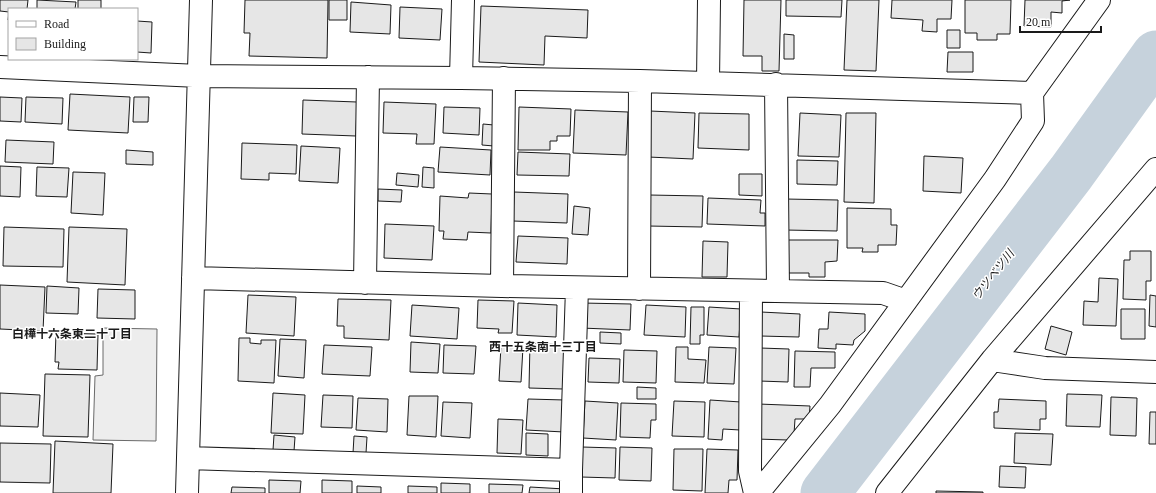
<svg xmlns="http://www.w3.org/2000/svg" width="1156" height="493" font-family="'Times New Roman','Noto Sans JP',serif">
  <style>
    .parking { fill: #ededed; stroke: #6a6a6a }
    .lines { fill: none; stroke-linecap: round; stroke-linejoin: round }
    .river { stroke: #c6d2dc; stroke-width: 49 }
    .building { fill: #e6e6e6; stroke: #1a1a1a }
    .minor-casing { stroke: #1a1a1a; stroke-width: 24 }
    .minor { stroke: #fff; stroke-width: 22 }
    .labels { text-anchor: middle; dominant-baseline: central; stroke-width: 3; stroke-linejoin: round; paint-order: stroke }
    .water-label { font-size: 12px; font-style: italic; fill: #1a1a1a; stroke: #fff }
    .neighbourhood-label { font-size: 12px; font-weight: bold; fill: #1a1a1a; stroke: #fff }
  </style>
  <rect width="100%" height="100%" fill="#fff"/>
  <path class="parking" d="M103,328L157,329L156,441L93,440L95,376L103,375Z"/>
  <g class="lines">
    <path class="river" d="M825,493L1071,173L1156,55"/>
  </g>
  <path class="building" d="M0,0H28L27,9H9V20H8L9,12L0,11Z
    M37,0L76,2L75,9H37Z
    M78,0H101V9H78Z
    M245,0H328L327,58L249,56L250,33H244Z
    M329,0H347V20H329Z
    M744,0H781L779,71H762V56H743Z
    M786,0H842L841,17L786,16Z
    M847,0H879L876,71L844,70Z
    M892,0H952L951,19H937V32L922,31L923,20L891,18Z
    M965,0H1011L1010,34H997V40H977V33H965Z
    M1025,0H1070L1062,1V13L1051,12V27L1024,26Z
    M351,2L391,5L390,34L350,32Z
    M481,6L588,10L587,38L545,36L544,65L479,62Z
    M400,7L442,9L440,40L399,38Z
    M137,21L152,22L151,53L137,52Z
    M947,30H960V48H947Z
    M784,34L794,35V59H784Z
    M948,52H973V72H947Z
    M70,94L130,97L128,133L68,130Z
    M0,97L22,98L21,122L0,121Z
    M26,97L63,98L62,124L25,122Z
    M134,97H149L148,122H133Z
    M303,100L357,102L356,136L302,134Z
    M384,102L436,104L434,144H416L417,134L383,133Z
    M444,107L480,108L479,135L443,133Z
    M519,107L571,109L570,136H557V141H550V150H518Z
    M575,110L628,112L626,155L573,153Z
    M650,111L695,113L693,159L648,157Z
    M699,113L749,114V150L698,148Z
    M800,113L841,115L839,157L798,156Z
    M846,113H876L874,203L844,202Z
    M483,124L494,125V146L482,145Z
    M6,140L54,142L53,164L5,162Z
    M242,143L297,145L296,174L269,173V180L241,179Z
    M301,146L340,148L338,183L299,181Z
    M440,147L491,150L490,175L438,172Z
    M126,150L153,152V165L126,164Z
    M518,152L570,154L569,176L517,175Z
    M924,156L963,158L961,193L923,191Z
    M797,160L838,161L837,185L797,184Z
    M0,166L21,167L20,197L0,196Z
    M37,167L69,168L67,197L36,196Z
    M423,167L434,168V188L422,187Z
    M73,172L105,173L103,215L71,213Z
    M397,173L419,175L418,187L396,185Z
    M739,174H762V196L739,195Z
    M378,189L402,190L401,202L378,201Z
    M514,192L568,194L567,223L513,221Z
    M469,193L492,194L491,233L468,232L467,240L443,239L444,231H439L440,196L468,198Z
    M649,195L703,196L702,227L648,226Z
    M708,198L761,200L760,213H765V226L707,224Z
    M785,199L838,200L837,231L785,230Z
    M574,206L590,208L588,235L572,234Z
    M847,208L891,209V225H897L896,245H878V252H862L863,248H847Z
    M385,224L434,226L432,260L384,258Z
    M4,227L64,229L63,267L3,266Z
    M69,227L127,229L125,285L67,282Z
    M518,236L568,238L567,264L516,262Z
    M784,240H838L837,261L825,262V277H809V273H784Z
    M703,241L728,242L727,277H702Z
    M1130,251H1151V281H1146V300L1123,299L1124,260H1130Z
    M1099,278L1118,279L1116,326L1083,325L1084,301L1098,302Z
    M0,285L45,287L43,331L0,329Z
    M47,286L79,288L78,314L46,313Z
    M98,289L135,290V319L97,318Z
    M248,295L296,297L294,336L246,333Z
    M1150,295L1156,296V327L1149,326Z
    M338,299L391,300L389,340L344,338V326H337Z
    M478,300L514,301L512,333H498L499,329L477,328Z
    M518,303L557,305L556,337L517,335Z
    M582,303L631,304L630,330L581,328Z
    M412,305L459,308L457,339L410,336Z
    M646,305L686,307L685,337L644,335Z
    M691,307H704V335H700V344H690Z
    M709,307L741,309L739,337L707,335Z
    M1121,309H1145V339H1121Z
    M761,312L800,314L799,337L760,336Z
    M829,312L865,314V331L854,340L853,345L836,344V349L818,348L819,329H828Z
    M1051,326L1072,332L1066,355L1045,349Z
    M600,332L621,333V344L600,343Z
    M56,333L98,334L97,370L58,369L59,362H55Z
    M239,338H250V343L261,344V340H276L274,383L238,381Z
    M280,339L306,340L304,378L278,376Z
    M411,342L440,344L438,373L410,372Z
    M530,343L565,345L563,389L529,388Z
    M324,345L372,347L370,376L322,374Z
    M444,345L476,346L474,374L443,373Z
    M501,346L523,347L521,382L499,381Z
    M676,347H688V359L706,360L704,383L675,382Z
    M709,347L736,348L734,384L707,383Z
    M760,348L789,349L788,382L759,381Z
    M624,350L657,351L656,383L623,382Z
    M795,351L835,352V368H811L810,387H794Z
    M589,358L620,359L619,383L588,382Z
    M45,374L90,375L88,437L43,436Z
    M637,387L656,388V399H637Z
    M0,393L40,395L38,427L0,426Z
    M273,393L305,395L303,434L271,433Z
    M1067,394L1102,395L1100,427L1066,426Z
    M323,395L353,396L352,428L321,427Z
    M409,396H438L436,437L407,435Z
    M1111,397L1137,398L1136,436L1110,435Z
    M358,398L388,399L387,432L356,430Z
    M528,399L565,400L564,432L526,430Z
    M999,399L1046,401V419H1040V430L994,428V412H998Z
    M710,400L741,402L740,430L723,429L722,440L708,439Z
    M585,401L618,403L616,440L583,438Z
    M674,401L705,402L704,437L672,436Z
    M443,402L472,403L470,438L441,436Z
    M621,403L656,404V420H651L650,438L620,437Z
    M758,404L810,406L809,419H795L794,434L788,440L756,439Z
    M1150,412H1156V444H1149Z
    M498,419L523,420L521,454L497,453Z
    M526,433L548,434V456L526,455Z
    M1015,433L1053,434L1051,465L1014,463Z
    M274,435L295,437L294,451L273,450Z
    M354,436L367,437L366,453H353Z
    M55,441L113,444L111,493H53Z
    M0,443L51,444L50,483L0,482Z
    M582,447L616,448L615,478L581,477Z
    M620,447L652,448L651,481L619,480Z
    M674,449H703L702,491L673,490Z
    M707,449L738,450L737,480H729L728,493H705Z
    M1000,466L1026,467L1025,488L999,487Z
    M269,480L301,481L300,493H269Z
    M322,480L352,481V493H322Z
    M441,483L470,484V493H441Z
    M489,484L523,485L522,493H489Z
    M357,486L381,487V493H357Z
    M408,486L437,487V493H408Z
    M232,487L265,488V493H231Z
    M530,487L565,489V493H529Z
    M936,491L983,492V493H936Z"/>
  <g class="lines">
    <g class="minor-casing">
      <path id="minor" d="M0,67L199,76L461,78L640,81L1032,93
        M461,78L463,0
        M708,82L709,0
        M776,84L778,291
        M193,278L502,286L883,293L906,301
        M365,283L368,77
        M502,286L504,78
        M639,289L640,81
        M751,291L750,471L755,493
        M992,360L1045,368L1156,372
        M188,458L571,470V493
        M571,470L577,288
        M187,493L201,0
        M758,493L830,405L995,179L1033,121L1032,93L1099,0
        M887,493L992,360L1156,169"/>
    </g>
    <use href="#minor" class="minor"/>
  </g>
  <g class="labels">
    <g class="water-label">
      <text transform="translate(993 275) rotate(-52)">ウツベツ川</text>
    </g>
    <g class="neighbourhood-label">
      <text x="72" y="334">白樺十六条東二十丁目</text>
      <text x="543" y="347">西十五条南十三丁目</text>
    </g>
  </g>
  <rect x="8" y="8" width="130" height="52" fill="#ffffff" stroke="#a3a3a3"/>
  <rect x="16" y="21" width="20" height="6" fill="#ffffff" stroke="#a3a3a3"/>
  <text x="44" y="28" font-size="12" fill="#1a1a1a">Road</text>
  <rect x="16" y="38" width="20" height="12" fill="#e6e6e6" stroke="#a3a3a3"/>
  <text x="44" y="48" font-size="12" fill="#1a1a1a">Building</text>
  <path d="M1020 26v6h81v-6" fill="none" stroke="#1a1a1a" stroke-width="2"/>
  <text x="1026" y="26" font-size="12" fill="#1a1a1a" stroke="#ffffff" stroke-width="3" paint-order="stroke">20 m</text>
</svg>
